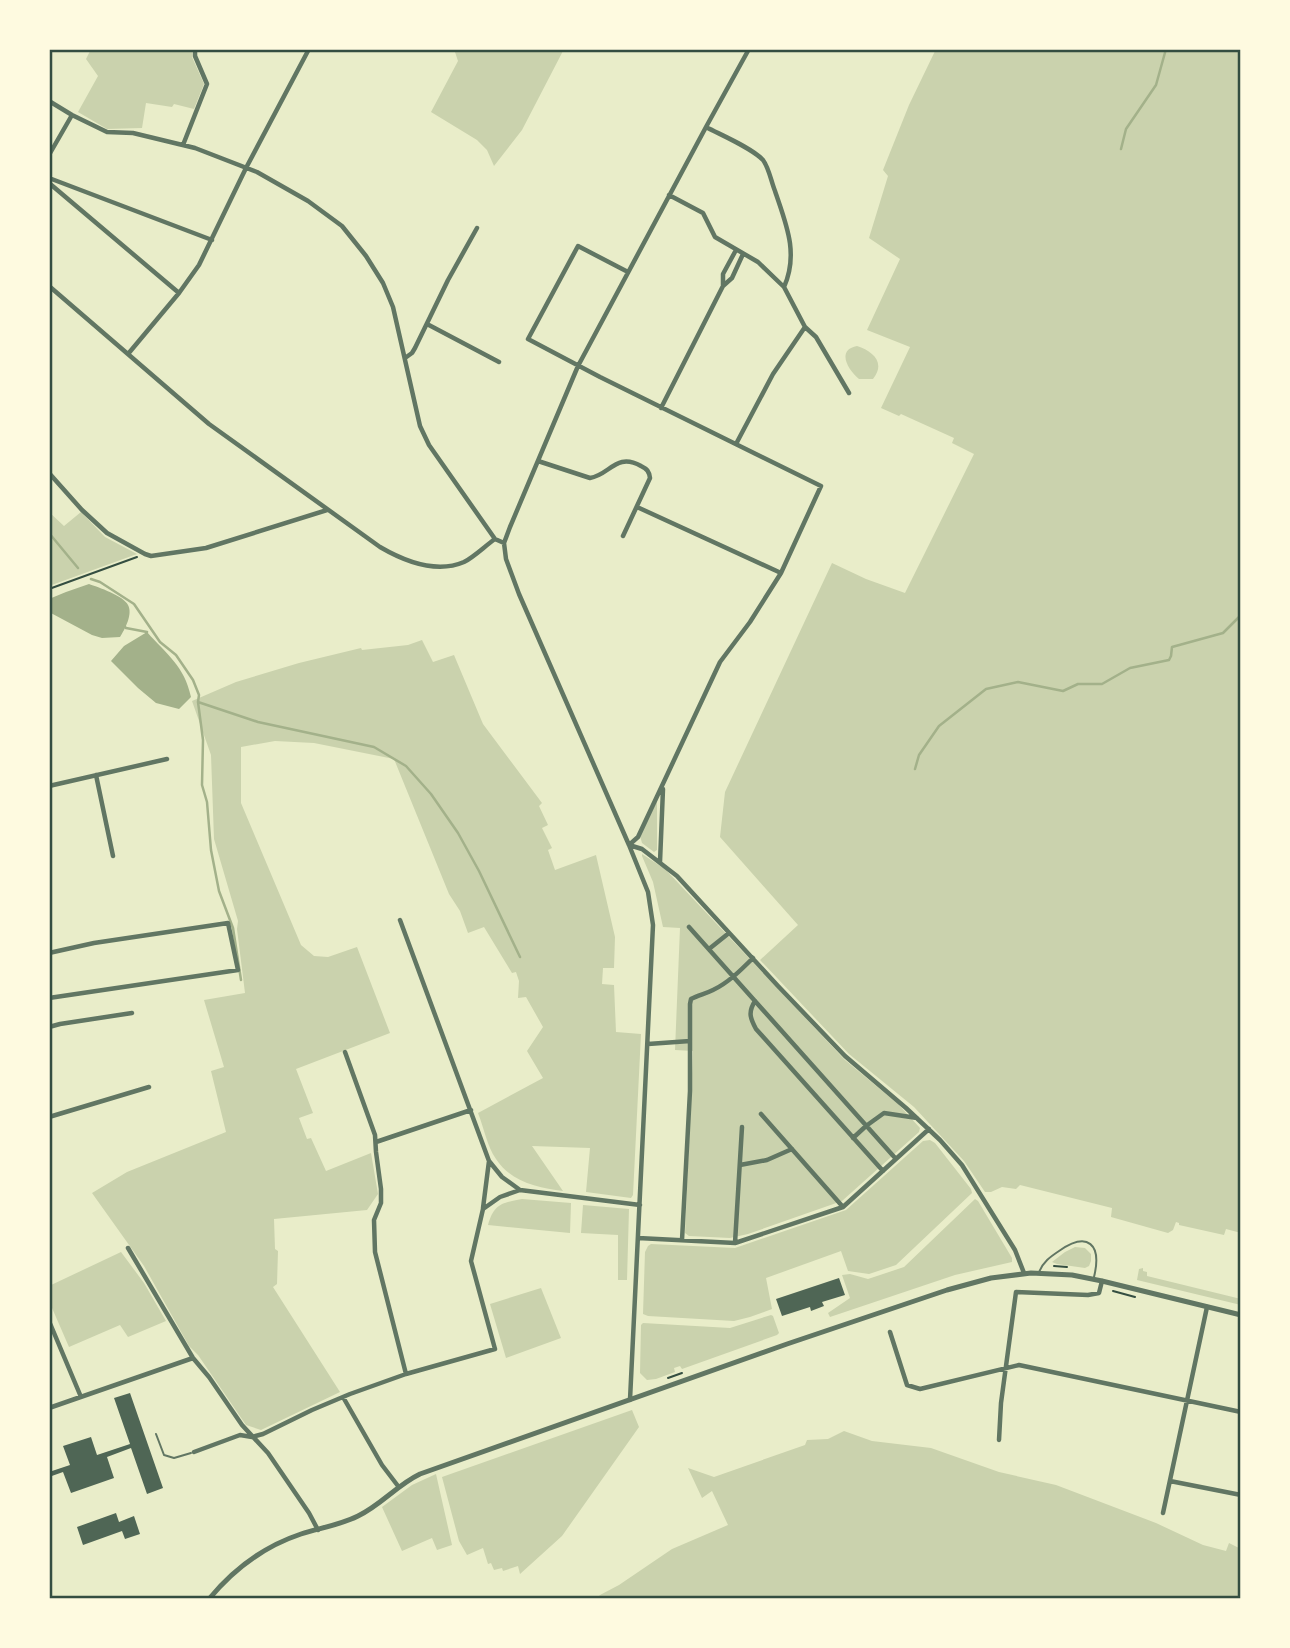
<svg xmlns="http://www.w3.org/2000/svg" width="1290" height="1648" font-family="Rubik,sans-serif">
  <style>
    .green { fill: #cad2ad }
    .water { fill: #a3b18a }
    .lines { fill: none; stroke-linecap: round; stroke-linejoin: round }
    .stream { stroke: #a3b18a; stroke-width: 2.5 }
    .building { fill: #4f6655 }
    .path { stroke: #344e41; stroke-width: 2 }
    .service { stroke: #617663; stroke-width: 2 }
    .minor { stroke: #617663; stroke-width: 4.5 }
    .tertiary { stroke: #617663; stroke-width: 5 }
    .neatline { fill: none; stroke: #344e41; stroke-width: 2.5 }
  </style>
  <rect width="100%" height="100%" fill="#e9edc9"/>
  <path class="green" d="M91,49H192V57L204,84L194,109L174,104L172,107L146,103L142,128L107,129L78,112L98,76L86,59Z
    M454,49H564L522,130L494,166L487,150L477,140L431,112L458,61Z
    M936,49H1241V1233L1226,1229L1224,1235L1179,1225V1223L1176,1222L1173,1230L1168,1233L1111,1217L1112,1208L1020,1185L1016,1189L1002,1187L991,1192H985L964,1161L914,1107L849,1054L760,960L798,925L720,837L725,792L832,563L866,579L905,593L974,454L952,443L954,438L901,414L899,416L881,408L910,347L867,330L900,259L869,238L888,176L883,170L909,105Z
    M857,346C873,351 886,363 873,379H859C848,370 836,350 857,346Z
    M49,512L64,526L81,512L105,537L137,554L49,586Z
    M422,640L433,662L454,655L483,724L542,803L539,806L548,825L542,828L552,848L548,850L555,870L596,855L615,937L614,968H603L602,984L614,985L616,1032L641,1034L633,1195L631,1198L586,1192L590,1148L532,1146L563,1191C538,1188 511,1182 496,1159C487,1146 484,1128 478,1113L543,1078L527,1051L543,1027L526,997L518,998L519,981L516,972L512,973L484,927L468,933L460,911L449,894L394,759L314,743L275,741L241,747V803L301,945L314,956L328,957L357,947L390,1033L296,1069L313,1113L299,1118L307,1139L311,1138L326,1171L371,1153L378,1194L367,1210L274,1219L275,1249L278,1251L277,1284L273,1287L340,1392L261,1430L246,1425L198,1355L189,1346L144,1266L92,1193L127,1172L226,1132L211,1071L224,1067L204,1000L245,993L237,929L238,921L214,839L211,755L192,701L236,682L299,663L361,648L362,650L408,645Z
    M657,801V850L654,852L642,843L640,836Z
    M642,854L665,869L845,1060L898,1104L920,1128L919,1132L842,1201L748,1234L730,1238L689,1236L685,1233L693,1051L675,1050L680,928L663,927L653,882L642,856Z
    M930,1140L935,1143L971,1189L972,1193L896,1265L869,1274L848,1271L841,1251L766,1278L772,1309L750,1317L734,1321L648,1316L643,1314L645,1252L648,1246L651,1244L735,1248L846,1210L923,1141Z
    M522,1199L571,1203L570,1233L488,1225C494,1204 501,1203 522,1199Z
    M975,1199L978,1201L1012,1258V1262L955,1275L830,1317L828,1313L850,1298L842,1275L850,1274L868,1279L904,1267Z
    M583,1205L629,1209L627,1280H618V1235L581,1233Z
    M1075,1247L1085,1248L1091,1254V1261L1089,1266L1085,1268L1057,1264L1052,1262L1065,1252Z
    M121,1252L144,1283L166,1321L128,1337L120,1325L69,1347L49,1301V1286Z
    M1143,1268V1271L1147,1272V1276L1241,1299V1305L1137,1280L1139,1269Z
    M541,1288L561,1338L506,1358L490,1304Z
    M771,1315L773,1316L779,1333L777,1335L682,1369L680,1366L674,1368L675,1372L656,1379L647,1380L640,1373L641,1325L643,1323L730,1328Z
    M632,1410L639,1427L562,1536L520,1574L518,1566L503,1571L502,1568L494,1570L491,1563L488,1564L483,1548L467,1555L459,1541L442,1477Z
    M844,1431L872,1441L931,1448L999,1472L1056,1485L1156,1523L1203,1545L1226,1551L1229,1543L1241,1549V1599H596L600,1595L619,1585L672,1549L728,1525L712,1491L702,1498L688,1468L714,1477L805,1445L807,1440L828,1439Z
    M436,1474L452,1545L437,1550L432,1538L402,1551L382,1507L412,1485Z"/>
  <path class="water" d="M89,584C98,587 124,596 128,605C133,614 125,629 120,637L102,638L92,635L49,612V599L66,592Z
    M147,632C167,655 184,665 191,697L179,709L156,703L138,688L111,661L124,646Z"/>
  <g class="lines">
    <path class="stream" d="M1121,149L1126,129L1156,85L1166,49
      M49,533L78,568
      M91,579L100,582L134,604L160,642L176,655L193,680L199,695L198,702L258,722L374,747L406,766L431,794L458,833L479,871L520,957
      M124,626L126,628L147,632
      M198,702L203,740L202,785L207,802L211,850L219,891L233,928L241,980
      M915,769L919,755L939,726L986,689L1018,682L1063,691L1078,684H1102L1130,668L1169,660L1171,656L1172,647L1223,633L1241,615"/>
  </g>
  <path class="building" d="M839,1278L845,1295L822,1302L824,1306L811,1311L810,1307L782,1316L776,1299Z
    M130,1393L163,1488L147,1494L131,1448L107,1457L114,1478L71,1493L63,1472L49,1477V1472L70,1465L63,1446L91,1437L97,1455L130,1444L114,1398Z
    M116,1513L119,1522L134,1516L140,1534L125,1539L122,1531L83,1545L77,1527Z"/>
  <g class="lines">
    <path class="path" d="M49,589L137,557
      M1054,1266L1067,1267
      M1113,1291L1135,1297
      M668,1378L682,1373"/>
    <path class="service" d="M1039,1272C1043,1262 1050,1257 1059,1251C1088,1231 1102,1244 1094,1277
      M156,1434L164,1455L174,1458L191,1453"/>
    <path class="minor" d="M49,101L72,115L107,132L133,133L195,148L257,172L308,201L342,226L366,256L383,283L393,307L420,426L429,445L495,539L504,543
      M706,127C721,135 752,148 763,160C769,168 771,181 775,191C786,224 799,253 784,287
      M183,145L207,84L195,56V49
      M49,155L72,115
      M49,178L212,240
      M49,183L179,293
      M669,195L703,213L715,237L758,262L784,287L805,327L816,337L849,393
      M628,272L578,246L528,339L600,377L821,486L781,573L750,622L720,662L638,837L629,845L642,849L677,876L778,986L845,1056L906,1108L940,1140L962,1165L1015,1250L1024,1273
      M723,285V274L736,250
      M49,286L209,424L380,547C404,561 436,574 464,562C474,557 485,546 495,539
      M427,324L499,362
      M128,354L179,293L199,265L246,168L309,49
      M405,358L412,353L415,348L448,280L477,228
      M661,408L723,286L732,278L743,254
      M736,444L773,374L805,327
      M538,461L590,478C610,475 616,452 641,466C647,469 649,471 650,478L623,536
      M49,473L82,510L107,533L145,554L151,556L206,548L327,510
      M637,507L781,573
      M96,775L113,856
      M49,786L167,759
      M660,862L663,789
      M400,920L489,1161L502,1177L520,1190L640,1205
      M689,927L896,1159
      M709,949L729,933
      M49,953L94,943L228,923L238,970L49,998
      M755,1001C748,1012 750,1018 756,1029L883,1171
      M49,1027L60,1024L132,1013
      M648,1044L690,1041
      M345,1052L375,1135L376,1152L381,1189V1203L374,1220L375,1252L406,1374
      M761,1114L843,1207
      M49,1117L149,1087
      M853,1138L866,1126L884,1113L917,1118
      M376,1142L471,1110
      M740,1165L767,1160L792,1149
      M483,1208L489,1161
      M638,1238L735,1243L843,1207L929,1129
      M682,1240L690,1091V1004L691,999C698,995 705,994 713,990C728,983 741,970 753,958
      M735,1243L742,1127
      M128,1248L193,1358L209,1377L242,1425L268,1453L309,1513L318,1530
      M49,1321L81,1397
      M890,1332L907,1385L920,1389L1019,1365L1241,1412
      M343,1397L382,1465L398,1486
      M630,1400L653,925L648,892L629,845L519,594L506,559L504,543L510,527L578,366L706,127L749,49
      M49,1408L193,1358
      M999,1440L1001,1403L1016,1292L1088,1295L1099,1293L1102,1281
      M194,1452L240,1435L252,1437L263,1434L312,1410L350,1394L406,1374L495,1349L471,1261L483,1209L500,1197L520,1190
      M1170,1481L1241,1495
      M1163,1513L1207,1307"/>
    <path class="tertiary" d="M209,1599C233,1570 265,1546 301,1534C320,1528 340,1525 358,1516C381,1505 397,1485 420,1474L787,1344L947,1290L991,1278L1031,1273L1072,1275L1102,1281L1241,1315"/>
  </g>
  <rect width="1290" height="1648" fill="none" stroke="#fefae0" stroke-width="102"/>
  <rect x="51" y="51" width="1188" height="1546" class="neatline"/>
</svg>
